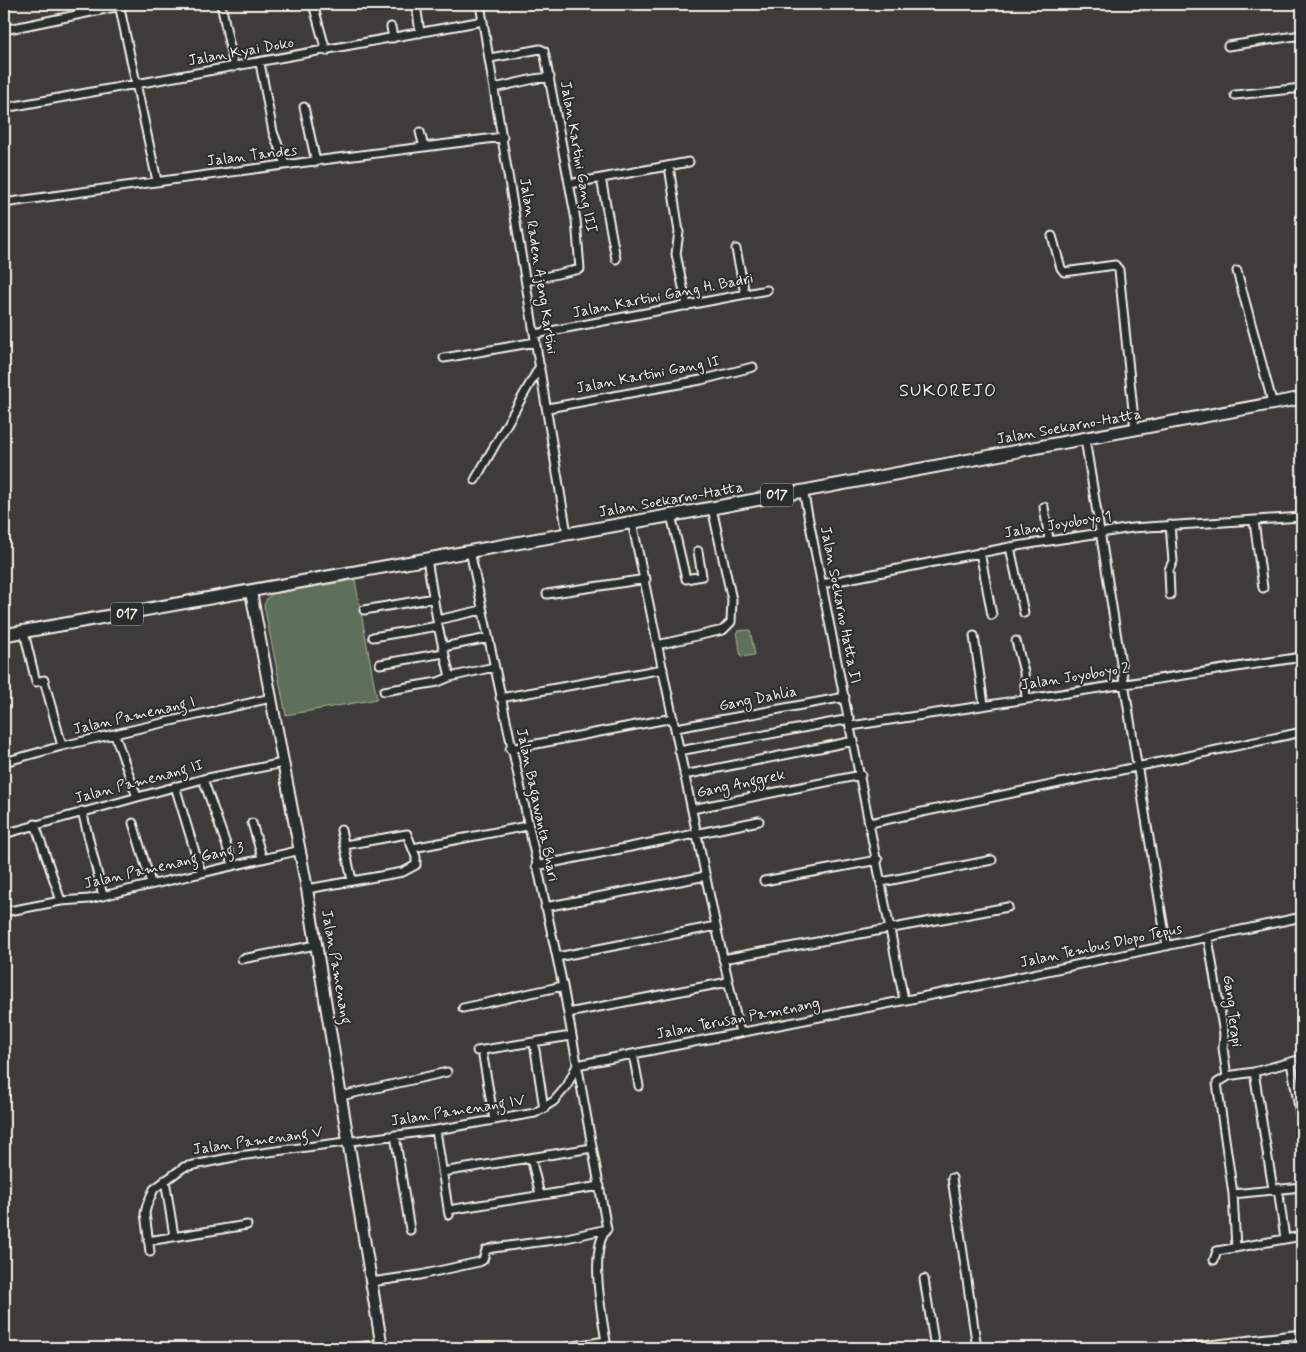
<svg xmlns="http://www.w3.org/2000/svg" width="1306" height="1352" font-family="Mynerve,sans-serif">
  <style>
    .green { fill: #5e705a; stroke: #a9b0a1 }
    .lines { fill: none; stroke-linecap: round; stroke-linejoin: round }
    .street-casing { stroke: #f4f1e8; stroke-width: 11 }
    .secondary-casing { stroke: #f4f1e8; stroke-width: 14 }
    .primary-casing { stroke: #f4f1e8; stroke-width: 15 }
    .street { stroke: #2a2d2e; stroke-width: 7 }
    .secondary { stroke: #2a2d2e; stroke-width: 10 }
    .primary { stroke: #2a2d2e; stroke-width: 11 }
    .labels { text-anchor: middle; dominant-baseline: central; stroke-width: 4; stroke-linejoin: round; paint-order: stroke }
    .shield { fill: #2a2d2e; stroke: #b7b6b0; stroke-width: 1 }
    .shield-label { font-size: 14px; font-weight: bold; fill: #f4f1e8 }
    .street-label { font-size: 15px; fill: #f4f1e8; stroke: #2a2d2e }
    .quarter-label { font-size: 18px; letter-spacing: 1px; fill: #f4f1e8; stroke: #2a2d2e }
  </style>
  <rect width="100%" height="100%" fill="#3e3b3b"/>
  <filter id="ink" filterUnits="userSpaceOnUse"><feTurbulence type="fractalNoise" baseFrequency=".02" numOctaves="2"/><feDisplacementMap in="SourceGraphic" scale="10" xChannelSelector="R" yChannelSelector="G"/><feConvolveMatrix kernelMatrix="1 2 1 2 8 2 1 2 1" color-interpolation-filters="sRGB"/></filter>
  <g filter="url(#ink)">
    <path class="green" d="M355,580L377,699L286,715L264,605L267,598L273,594Z
      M750,630L755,655L741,657L737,631Z"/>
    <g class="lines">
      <g class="street-casing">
        <path id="street" d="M78,4L79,14
          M119,4L157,181
          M221,4L234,67
          M313,4L326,51
          M416,4L420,33
          M480,4L567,534
          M391,27L393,38
          M4,30L120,6
          M1228,46L1302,35
          M490,58L540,49L544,51L576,220L580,269L526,281
          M260,63L273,132L285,164
          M494,88L534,79L550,77
          M1235,95L1302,88
          M304,107L316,162
          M4,108L483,21
          M420,132L424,147
          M669,166L679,232L676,254L687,306
          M601,178L616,259
          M569,184L689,162
          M4,203C170,179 336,158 503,137
          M1052,236L1061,268L1064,272L1115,265L1119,270L1135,430
          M736,249L745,294
          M1237,271L1273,405
          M535,334L767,290
          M444,358L536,342
          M548,408L701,380L753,367
          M1085,439C1113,608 1138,777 1167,946
          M475,480L540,366
          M803,490L904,1000
          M1044,507L1049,540
          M671,515L686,579L702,576L698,551
          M1254,521L1263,588
          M632,522L716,926L740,1033
          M1010,547L1024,613
          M470,551L563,986L607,1229
          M980,552L992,615
          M427,559L438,626L450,677
          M822,584L1010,547L1132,528L1302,517
          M547,594L646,579
          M1170,595L1169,570L1173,561L1170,525
          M364,610L434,598
          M437,620L482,610
          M24,632L36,682L44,680L62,746
          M974,636L984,705
          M373,637L438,626
          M1016,641L1024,672L1026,699
          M657,645L723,630L731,622L732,600L712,508
          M443,647L488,638
          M380,664L444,653
          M384,691L438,682L450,677L494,667
          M500,698L663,669
          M851,726L1302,657
          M676,728L845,697
          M115,735L137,797
          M510,749L673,718
          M679,751L850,719
          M4,762L62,746L271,698
          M684,775L854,741
          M203,779L233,864
          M175,786L201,872
          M692,809L861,775
          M82,811L103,896
          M133,823L151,883
          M252,823L262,857
          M870,823L1302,732
          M35,824L61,901
          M341,830L352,880
          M4,834L203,779L283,763
          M413,848L527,826
          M536,866L759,821
          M764,881L878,860
          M882,882L992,860
          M307,889L403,872L416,865V857L407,834L345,845
          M545,907L706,876
          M4,912L61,901L89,899L301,850
          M1208,938L1224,1034L1223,1048L1227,1077L1217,1083L1233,1194L1236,1248
          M557,957L716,926
          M242,959L316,945
          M723,959L1008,907
          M463,1008L563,986
          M568,1013L728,982
          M534,1043L544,1109
          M477,1051L571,1036
          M482,1051L494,1120
          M633,1054L639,1086
          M1291,1062L1302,1125
          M577,1065L972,987L1302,917
          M1227,1076L1254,1072
          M341,1096L447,1072
          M436,1130L449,1215
          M395,1135L410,1230
          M531,1158L540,1195
          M442,1172L592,1148
          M952,1178L977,1348
          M165,1180L174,1236
          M1278,1188L1285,1239
          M1273,1189L1254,1072L1302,1059
          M1233,1194L1302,1187
          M448,1210L600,1186
          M607,1229C588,1250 603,1321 607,1348
          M148,1241L247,1225
          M150,1252L145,1213L147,1205L154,1189L184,1167L239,1156L436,1130L535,1113L554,1101L567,1086L577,1065
          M1214,1260L1217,1251L1302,1236
          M924,1279L935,1348
          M371,1282L420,1275L479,1262L483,1260L486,1250L493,1248L562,1239L607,1229
          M352,1348L381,1344
          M561,1348L606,1341
          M1185,1348L1302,1334"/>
      </g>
      <g class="secondary-casing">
        <path id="secondary" d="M251,592L307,889L382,1348"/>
      </g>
      <g class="primary-casing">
        <path id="primary" d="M4,635L712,508L1302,398"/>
      </g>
      <use href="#street" class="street"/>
      <use href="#secondary" class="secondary"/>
      <use href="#primary" class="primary"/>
    </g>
  </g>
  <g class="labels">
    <g class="shield">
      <rect x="761" y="483.5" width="32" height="23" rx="4"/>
      <rect x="111" y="602.5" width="32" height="23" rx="4"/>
    </g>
    <g class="shield-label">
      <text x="777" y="495">017</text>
      <text x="127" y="614">017</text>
    </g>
    <g class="street-label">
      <text transform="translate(241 52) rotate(-10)">Jalan Kyai Doko</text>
      <text transform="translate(252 156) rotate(-7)">Jalan Tandes</text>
      <text transform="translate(578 157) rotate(80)">Jalan Kartini Gang III</text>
      <text transform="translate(538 266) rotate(81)">Jalan Raden Ajeng Kartini</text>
      <text transform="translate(663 296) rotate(-11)">Jalan Kartini Gang H. Badri</text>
      <text transform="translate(648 375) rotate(-11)">Jalan Kartini Gang II</text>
      <text transform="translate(1069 427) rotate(-10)">Jalan Soekarno-Hatta</text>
      <text transform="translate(671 500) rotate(-10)">Jalan Soekarno-Hatta</text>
      <text transform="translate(1058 525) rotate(-9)">Jalan Joyoboyo 1</text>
      <text transform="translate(840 605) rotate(79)">Jalan Soekarno Hatta II</text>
      <text transform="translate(1075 677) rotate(-9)">Jalan Joyoboyo 2</text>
      <text transform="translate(758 699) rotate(-11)">Gang Dahlia</text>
      <text transform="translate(134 716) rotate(-13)">Jalan Pamenang I</text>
      <text transform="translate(139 782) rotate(-15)">Jalan Pamenang II</text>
      <text transform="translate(741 784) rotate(-12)">Gang Anggrek</text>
      <text transform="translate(537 805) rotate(78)">Jalan Bagawanta Bhari</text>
      <text transform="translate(164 866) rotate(-13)">Jalan Pamenang Gang 3</text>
      <text transform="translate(1101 946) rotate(-12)">Jalan Tembus Dlopo Tepus</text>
      <text transform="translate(336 967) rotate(80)">Jalan Pamenang</text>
      <text transform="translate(1232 1011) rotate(83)">Gang Terapi</text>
      <text transform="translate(738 1019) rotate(-11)">Jalan Terusan Pamenang</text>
      <text transform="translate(458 1111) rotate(-9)">Jalan Pamenang IV</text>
      <text transform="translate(258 1141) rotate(-8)">Jalan Pamenang V</text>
    </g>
    <g class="quarter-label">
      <text x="948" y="391">SUKOREJO</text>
    </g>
  </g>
  <rect width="1306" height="1352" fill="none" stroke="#2a2d2e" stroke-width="20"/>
  <rect x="10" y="10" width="1286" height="1332" fill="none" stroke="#f4f1e8" stroke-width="2" filter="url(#ink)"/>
</svg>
